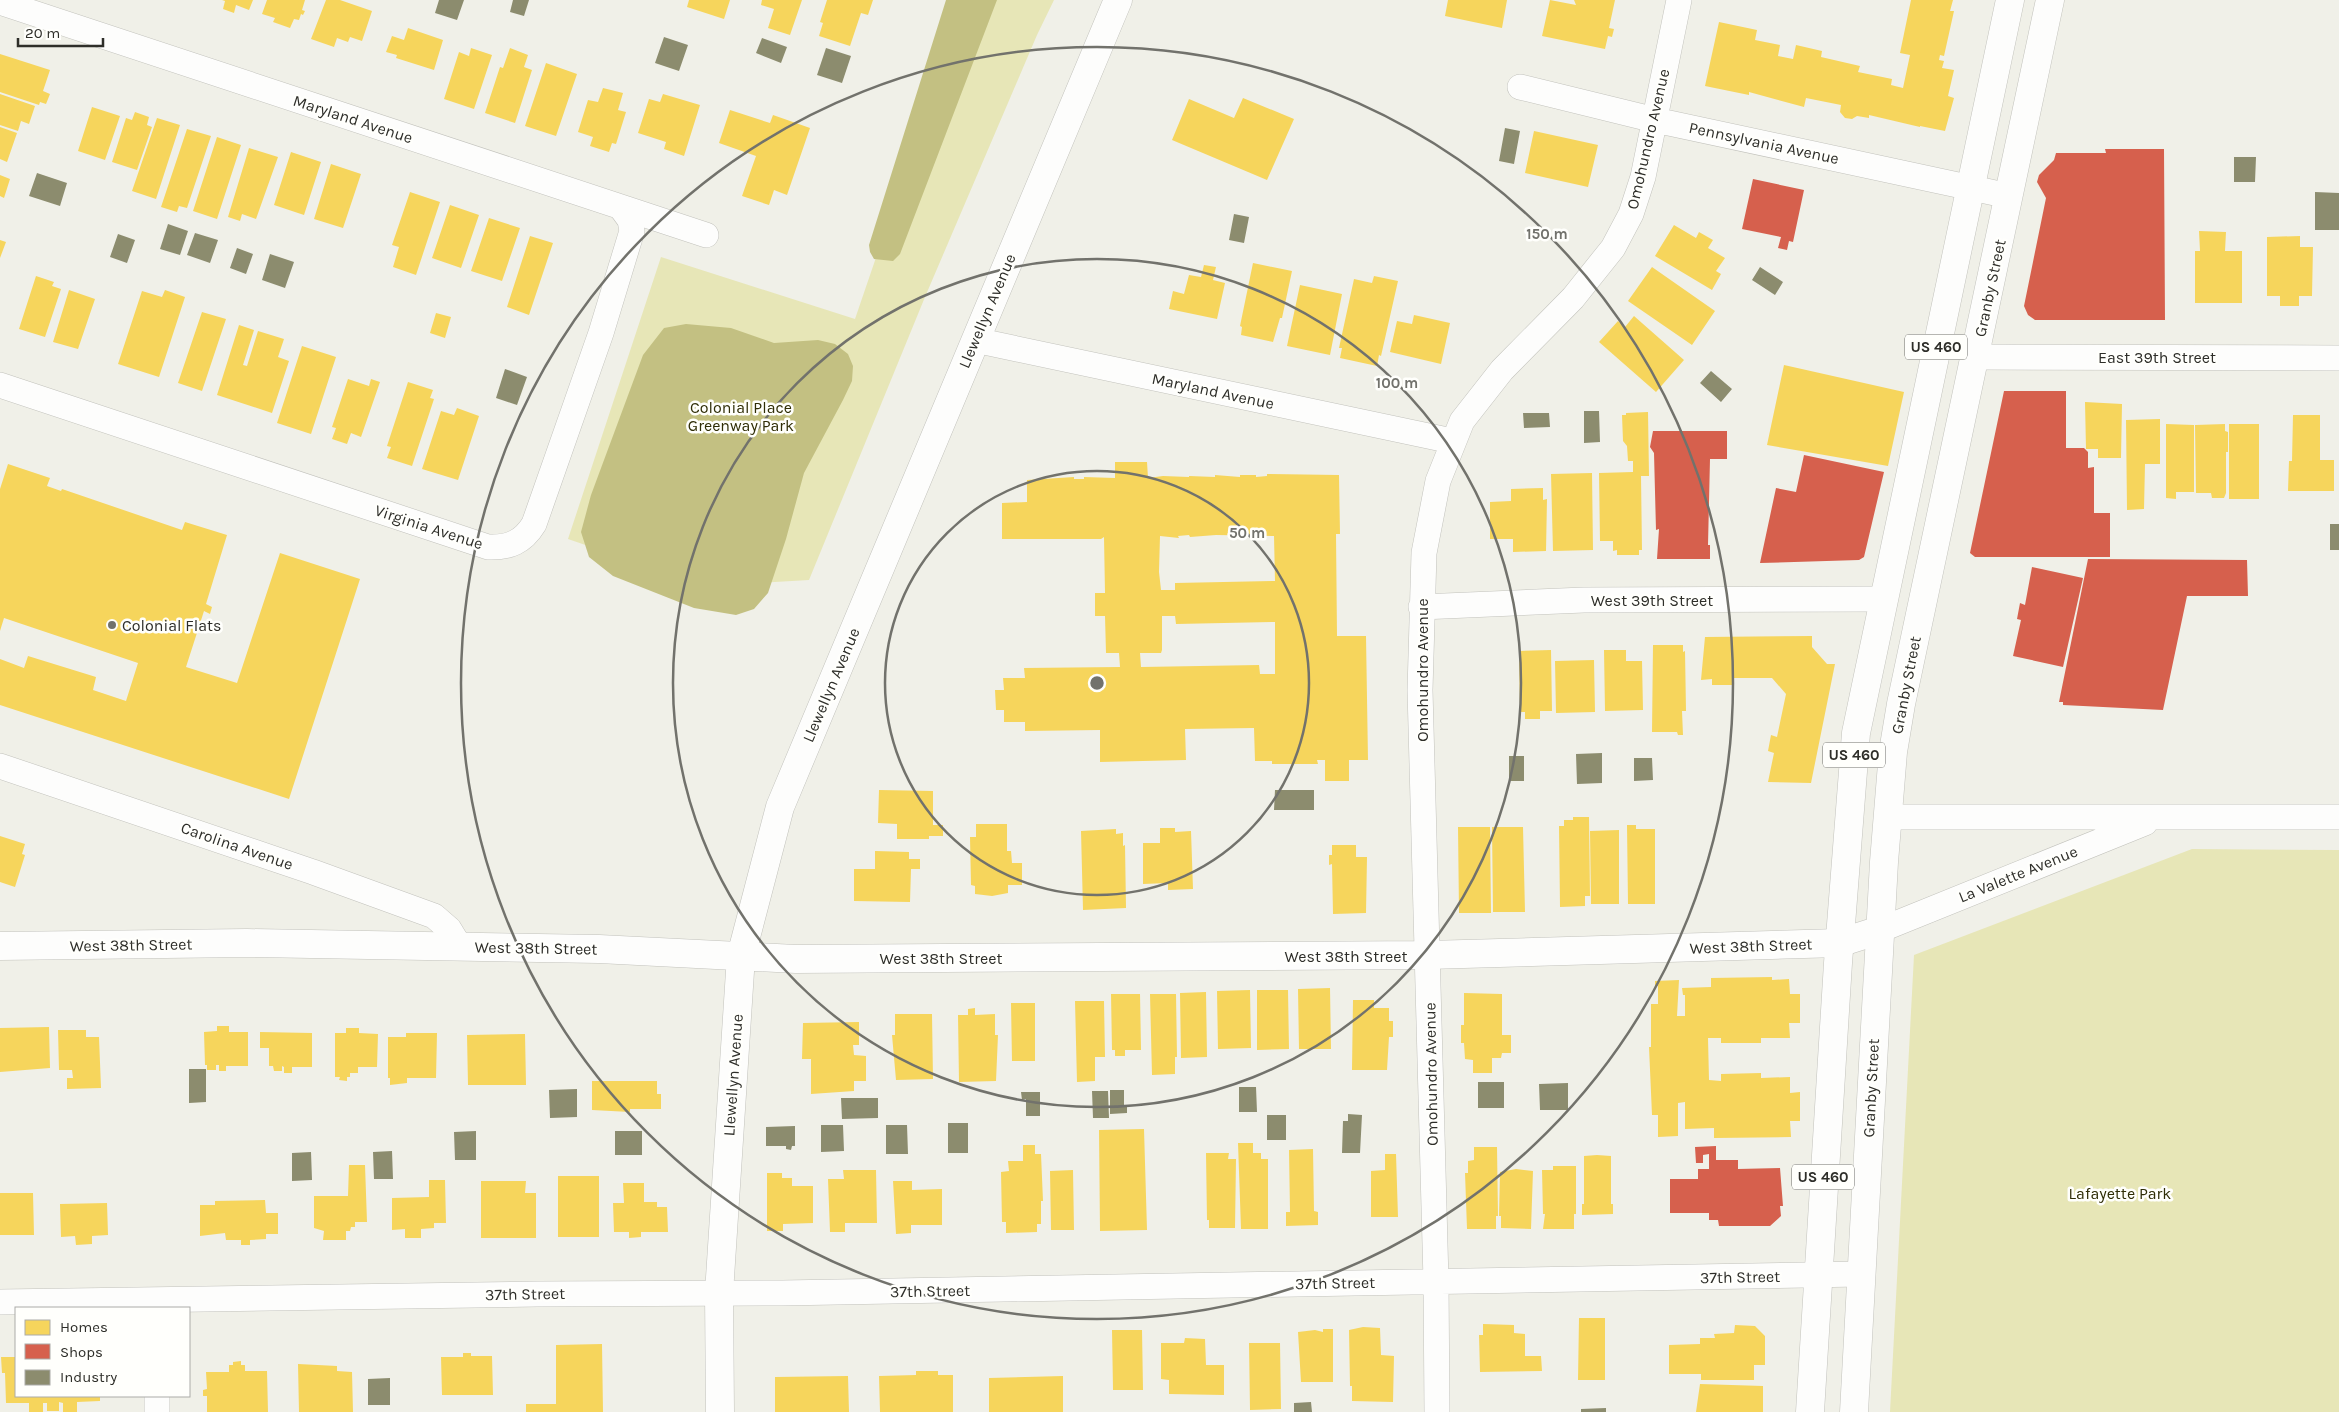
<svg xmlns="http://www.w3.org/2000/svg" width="2339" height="1412" font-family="Karla,sans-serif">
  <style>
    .green { fill: #e7e6b7 }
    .water { fill: #c3c082 }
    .homes { fill: #f6d55c; fill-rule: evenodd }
    .shops { fill: #d6604d }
    .industry { fill: #8c8c6e }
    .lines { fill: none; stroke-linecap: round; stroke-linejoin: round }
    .minor-casing { stroke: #c2c2bc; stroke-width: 26 }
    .tertiary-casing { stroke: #c2c2bc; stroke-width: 29 }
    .secondary-casing { stroke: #c2c2bc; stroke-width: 29 }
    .primary-casing { stroke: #c2c2bc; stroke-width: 29 }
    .minor { stroke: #fdfdfc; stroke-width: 25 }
    .tertiary { stroke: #fdfdfc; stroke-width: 28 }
    .secondary { stroke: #fdfdfc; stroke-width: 28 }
    .primary { stroke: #fdfdfc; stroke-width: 28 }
    .ring { fill: none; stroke: #72726c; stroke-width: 2.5 }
    .poi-dot { fill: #72726c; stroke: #fffffc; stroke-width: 2 }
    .labels { text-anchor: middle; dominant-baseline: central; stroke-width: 5; stroke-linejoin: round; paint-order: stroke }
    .shield { fill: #fffffc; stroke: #6d6d68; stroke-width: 1 }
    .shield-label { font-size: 15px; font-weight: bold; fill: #2e2e29 }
    .street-label { font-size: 16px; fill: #2e2e29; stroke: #fffffc }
    .park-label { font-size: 16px; fill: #2f2d06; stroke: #fffffc }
    .poi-label { font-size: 16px; fill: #2e2e29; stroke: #fffffc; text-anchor: start }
    .centre { fill: #72726c; stroke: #fffffc; stroke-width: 2.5 }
    .ring-label { font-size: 15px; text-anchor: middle; font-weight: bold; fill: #72726c; stroke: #fffffc; stroke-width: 5; stroke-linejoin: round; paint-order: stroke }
  </style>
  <rect width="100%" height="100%" fill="#f0f0e8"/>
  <path class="green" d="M964,0H1054L1037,35L925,297L809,580L704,586L568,539L661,257L855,319Z
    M2192,849L2339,850V1412H1890L1914,955Z"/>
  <path class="water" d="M946,0H997L900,254L893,261L874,259L870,252L869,245Z
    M686,324L731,328L774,343L818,340L835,344L848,354L853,366L852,381L843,400L804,473L786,539L768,593L754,609L736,615L694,608L613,576L589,557L581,532L591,495L643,355L664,328Z"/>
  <path class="homes" d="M222,0H253L249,10L236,5L234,13L223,9L225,1Z
    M267,0H305L302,10L305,11L303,15L301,14L299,20L294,19L290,28L273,22L275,18L262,14Z
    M326,0H340L372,11L362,41L350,37L348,42L337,38L334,47L311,39Z
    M689,0H730L724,19L687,7Z
    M762,0H802L790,35L768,28L774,9L761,5Z
    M827,0H873L868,15L861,13L850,46L819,36L823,23L820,22Z
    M1448,0H1507L1502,28L1445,16Z
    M1550,0L1576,5L1574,0H1615L1609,28L1614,29L1612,37L1608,36L1605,49L1542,36Z
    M1911,0H1953L1950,11H1954L1944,56L1940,55L1939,60L1944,61L1942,68L1954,70L1948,96L1954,98L1945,131L1920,126V127L1869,115V118L1857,116L1852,119L1845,118L1840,112L1841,105L1806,98L1804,107L1749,92V95L1705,86L1719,22L1757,30L1755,40L1780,45L1778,56L1793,59L1796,45L1822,51L1821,57L1860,66L1858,72L1892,79L1891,85L1903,88L1910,55L1900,53Z
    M408,28L443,40L434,70L396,58L397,55L386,52L392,36L404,40Z
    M471,48L492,55L474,109L444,99L459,52L469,56Z
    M510,48L528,55L524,67L532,70L515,123L485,113L500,67L503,68Z
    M0,54L50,70L43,91L50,94L46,104L40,102L39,105L0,92Z
    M546,63L577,74L556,136L525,126Z
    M603,88L623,93L618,110L626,112L616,144L612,143L609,152L590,146L593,137L578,132L588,100L598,102Z
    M0,94L35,106L29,124L21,121L18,131L0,125Z
    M663,94L700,105L684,156L664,149L666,142L638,133L649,99L660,102Z
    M1243,98L1294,119L1267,180L1172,140L1189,99L1234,118Z
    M92,107L120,116L105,160L78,151Z
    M730,110L770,123L773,115L810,128L787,195L774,190L769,205L742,196L756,156L719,143Z
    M135,112L149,117L147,125L152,127L137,170L112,162L126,118L132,120Z
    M157,118L180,125L156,199L132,191Z
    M0,127L17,133L7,162L0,159Z
    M187,129L211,136L187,208L179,206L177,212L161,207Z
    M1534,131L1598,145L1588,187L1525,173Z
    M217,137L241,145L217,219L193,211Z
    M249,148L278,157L256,219L242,214L240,221L228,217Z
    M291,152L321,162L304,215L274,205Z
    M331,164L361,174L343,228L314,219Z
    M0,175L10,179L4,198L0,196Z
    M410,192L440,202L416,275L393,267L399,247L392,245Z
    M450,205L479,215L461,268L432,258Z
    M489,218L520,228L502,281L471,271Z
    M1674,225L1696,238L1699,232L1713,240L1708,248L1725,258L1716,271L1721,274L1712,290L1655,256Z
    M2199,231L2226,232L2225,251H2242V303H2195V251H2200Z
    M530,236L553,243L529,315L507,307Z
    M2300,236V247H2313L2312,296H2299V306H2280V296H2267V237Z
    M0,240L6,242L0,258Z
    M1253,263L1292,271L1282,318H1280L1273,342L1241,335L1242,327L1240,326Z
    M1204,265L1216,267L1213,280L1225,283L1217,319L1169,309L1173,291L1184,294L1189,275L1201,277Z
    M1652,267L1715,311L1692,345L1628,301Z
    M36,276L54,282L52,286L61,289L45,337L19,329Z
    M1374,276L1398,281L1381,356L1379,355L1377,366L1340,358L1342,348H1339L1354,279L1372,283Z
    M1300,285L1342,294L1330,355L1287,346Z
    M69,290L95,299L78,349L53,342Z
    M165,290L185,297L159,377L118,364L142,291L162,297Z
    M202,312L226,319L202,391L178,383Z
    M436,313L451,317L445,338L430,333Z
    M1414,315L1450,323L1441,364L1390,352L1397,321L1412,324Z
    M1634,316L1684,360L1656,392L1599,342L1618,321L1625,327Z
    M239,325L254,330L243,365L247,366L258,331L284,339L278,357L289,361L272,413L217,395Z
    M302,346L336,357L311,434L277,423Z
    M1784,365L1904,392L1888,466L1767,445Z
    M348,379L369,386L371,379L380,382L361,437L351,433L347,444L332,439L336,428L332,427Z
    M408,382L433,390L430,398L434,399L412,466L387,458L391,447L387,446Z
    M2085,402L2122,404L2121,458H2098V449H2086Z
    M457,408L479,416L458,480L422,469L441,411L454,415Z
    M1648,412L1649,476H1641L1642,550H1639V555H1617V550L1613,551V541H1600L1599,473L1633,472V461H1628L1627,446L1623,441L1622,415H1626V413Z
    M2293,415H2320V460H2334V491H2288L2289,461H2292Z
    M2160,419V464H2145L2144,509L2127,510L2126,420Z
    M2166,424L2194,425V492H2176V499L2166,498Z
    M2225,424V431L2228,432V452H2226V493L2224,498H2212L2211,493H2196L2195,425Z
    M2229,424H2259V499H2229Z
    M1115,462H1147L1148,478L1163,476L1189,477V476L1215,477V475L1240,477V475H1256V477L1267,476V474L1339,475L1340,534H1336L1337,636H1366L1368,760H1349V781H1325V760H1317L1318,764H1272V761H1255L1254,728L1185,729L1186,760L1100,762V730L1025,731V722H1004V710H996L995,690H1004L1003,678H1025L1024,668L1120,667L1119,653H1106L1105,616H1095V593H1105L1104,537L1101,539H1002V503L1027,502V480L1074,477V479H1084V477L1115,478ZM1189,535L1190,537L1216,535L1274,536L1275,581L1175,583V590H1161L1159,572L1160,536L1179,538L1178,536ZM1162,616H1175L1176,624L1275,622V674H1260L1259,665L1141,667L1140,653H1161L1162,650Z
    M8,464L50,478L47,486L61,491L62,489L182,530L185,522L227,535L206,604L212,607L210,614L204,611L186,667L237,683L280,553L360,579L289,799L0,705V659L24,668L28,656L96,677L93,690L126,701L138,663L4,618L0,631V489Z
    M1592,473L1593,550L1553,551L1551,474Z
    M1543,488V500L1547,499L1546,551L1513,552V539H1490V502L1511,501V489Z
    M1812,636V647L1827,664H1835L1811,783L1768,782L1774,753L1768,751L1771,735L1777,737L1786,694L1772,678H1732V685H1712V679L1701,680L1705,637Z
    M1653,645H1683V652L1685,651L1686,711H1682L1683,735H1678L1677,732H1652Z
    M1551,650L1552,711H1540V719H1525V712H1520L1519,651Z
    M1604,650H1626V661H1642L1643,710L1605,711Z
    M1594,660L1595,712L1556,713L1555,661Z
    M879,790L933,791V825H943V836H929V839H897V824L878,823Z
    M1573,817H1589L1590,896H1585V906L1560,907L1559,826H1564V820H1573Z
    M976,824H1007V851H1011L1012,863H1022V885H1008V893L992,896L975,894V886L971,885L970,837H976Z
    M1627,825H1636V829H1655V904H1628Z
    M1458,827H1490L1491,913H1459Z
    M1492,827H1523L1525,912H1493Z
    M1160,828H1175V832L1191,831L1193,889L1168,890V883L1143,884V843H1160Z
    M1116,829V834L1123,833V846L1125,845L1126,908L1083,910L1081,831Z
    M1619,830V904H1591L1590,831Z
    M0,836L25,844L22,854L25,855L15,887L0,882Z
    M1332,845H1356V857H1367L1366,913L1333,914L1332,864L1329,865V855H1332Z
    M875,851L909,852V859H920V869H911L910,902L854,901V869H875Z
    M1772,977V980L1789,979L1790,994H1800V1023H1789L1790,1038H1761V1043H1721V1038H1708L1709,1080L1721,1081V1074L1761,1073V1078L1790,1077V1093L1800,1092V1121H1790L1791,1137L1714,1138V1128L1685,1129V1102L1678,1103V1136L1658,1137V1115H1652L1649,1047H1651V1004H1658V986H1655V981L1679,980L1677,1016H1685V995H1683L1682,988L1711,987V978Z
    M1330,988L1331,1049H1299L1298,989Z
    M1250,990L1251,1048L1218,1049L1217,991Z
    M1257,990H1288L1289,1049L1257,1050Z
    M1206,992L1207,1057L1181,1058L1180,993Z
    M1464,993L1502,994V1035H1511V1053H1502L1501,1058H1492V1073H1473V1060L1465,1059L1464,1043H1461V1025H1464Z
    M1111,994H1140L1141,1050H1125V1056H1115V1050H1112Z
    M1150,994H1176L1177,1057H1175V1074L1152,1075Z
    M1353,1000H1374V1008H1389V1021H1393V1037H1389L1387,1070H1352Z
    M1075,1001H1104L1105,1057H1095V1081L1077,1082Z
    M1011,1003H1035V1061H1012Z
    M975,1008V1015L995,1014V1035H998L996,1081L959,1082L958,1015H968V1009Z
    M895,1014H932L933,1079L896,1080L892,1035H895Z
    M859,1022V1045H853L854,1055L866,1056V1081H854V1091L811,1094V1059H802L803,1023Z
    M217,1026H229V1032H248V1066H226V1071H219V1065H216V1070H207V1065H205L204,1032L217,1031Z
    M49,1027L50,1068L0,1072V1028Z
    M346,1028H359V1033L378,1034L377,1067H358V1073H350V1077H347V1081L339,1080L340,1077H335V1033H346Z
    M58,1030H86V1037H99L101,1088L67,1089V1078H73L72,1070H59Z
    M260,1032L312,1033V1067H292V1073H284V1067L282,1066V1071H274L273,1066H269V1048H260Z
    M406,1033H437L436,1078H407V1083L390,1085V1078H388V1037H406Z
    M525,1034L526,1085H468L467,1035Z
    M592,1081H657V1094H661V1109H630V1112L592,1110Z
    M1144,1129L1147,1230L1100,1231L1099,1130Z
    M1238,1143H1253V1153H1261V1159H1268V1229H1241Z
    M1023,1145H1035V1154H1041L1043,1201H1041V1224H1037V1232L1006,1233V1222H1002L1001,1172L1009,1171L1008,1161H1023Z
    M1474,1147H1497L1498,1216H1496V1229H1467L1465,1173H1468V1161L1474,1160Z
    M1313,1149L1314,1211L1318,1212V1225L1286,1226V1212H1290L1289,1150Z
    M1206,1153H1229L1228,1159H1236L1235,1228H1209V1220H1207Z
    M1385,1154H1396L1398,1217H1371V1171L1385,1170Z
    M1597,1155L1611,1156V1204H1613V1214L1582,1215V1204H1584V1156Z
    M349,1165H365L367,1222H355V1227H351L350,1231H346V1240H323L324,1231L314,1228V1196H348Z
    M1553,1166H1576V1214H1574V1229H1543L1545,1214H1543L1542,1170H1553Z
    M1516,1169L1533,1171L1531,1229L1501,1228V1216H1499L1500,1172Z
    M843,1170H876L877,1223H845V1232H830L828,1179H844Z
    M1073,1170L1074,1230H1051L1050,1171Z
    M767,1173H782V1178H792V1186H813V1223L783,1224V1231H767Z
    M558,1176H599V1237H558Z
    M429,1180H445L446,1223H434V1228L421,1229V1238H405V1229L392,1230V1198L429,1197Z
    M481,1181H526L525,1193H536V1238H481Z
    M893,1181H912V1190L942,1189V1225H911V1233L896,1234Z
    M623,1183H644V1202H657V1207H667L668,1232H641V1237L629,1238V1232H614L613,1203H624Z
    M0,1193H33L34,1235H0Z
    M265,1200L266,1213H278V1234H266V1239L250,1240V1245H241V1240H226L225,1233L200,1236V1205H215V1201Z
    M107,1203L108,1235L92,1236V1244L76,1245L75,1236L61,1237L60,1204Z
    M1579,1318H1605V1380H1578Z
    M1483,1324L1514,1325V1333L1525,1334V1356H1541L1542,1371L1480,1372L1479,1335H1483Z
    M1735,1325L1755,1326L1765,1336V1365H1754V1380H1701V1374H1669V1345L1700,1344V1338H1715L1714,1334L1734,1333Z
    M1363,1327L1380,1328L1381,1355L1394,1356L1393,1402L1352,1401V1386H1350L1349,1330Z
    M1323,1329H1333V1382H1301L1298,1332L1315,1330L1323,1332Z
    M1112,1330H1142L1143,1390H1113Z
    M1185,1338L1205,1339L1206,1365H1224V1395L1169,1394V1380L1161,1379V1343H1184Z
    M1249,1343H1280L1281,1409L1250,1410Z
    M602,1344L603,1412H526V1404H556V1345Z
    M463,1353H471V1356H492L493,1395H442L441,1357H463Z
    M1,1357H16V1396H100V1401L77,1402V1412H63V1403L59,1402V1411H47V1403H43V1412H29V1403H6L5,1373H2Z
    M241,1361V1365H245V1371H267L268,1412H207V1396H203V1390L207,1389L206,1372H229V1365H233V1362Z
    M298,1364L337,1366V1371L352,1372L353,1412H299Z
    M916,1371H938V1375H953V1412H880L879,1376L916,1375Z
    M848,1376L849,1412H775V1377Z
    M1063,1376V1412H989V1378Z
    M1700,1384L1763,1386V1412H1696Z"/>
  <path class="shops" d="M2105,149H2164L2165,320H2035L2028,315L2024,306L2046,198L2037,182L2039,175L2054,160L2056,153H2106Z
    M1753,179L1804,190L1793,242L1789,241L1787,250L1778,248L1781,237L1742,229Z
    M2004,391H2066V448H2084L2088,452V468L2094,467V513H2110V557H1975L1970,553Z
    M1653,431H1727V459H1710L1708,545H1710V559H1657L1659,529L1656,530L1654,453L1650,447Z
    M1804,455L1884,472L1864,557L1859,560L1760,563L1776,488L1796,492Z
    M2088,559L2247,560L2248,596H2187L2163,710L2063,705V702H2059Z
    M2032,567L2083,578L2063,667L2013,656L2021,620L2017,619L2020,603L2025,605Z
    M1716,1146V1160H1738V1169L1780,1168L1783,1206H1780L1781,1216L1770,1226H1719L1718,1220H1709V1213H1670V1179H1698V1169H1709V1154L1703,1155V1163H1696L1695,1147Z"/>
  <path class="industry" d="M439,0H464L457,20L435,13Z
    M513,0H529L524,16L510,12Z
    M664,37L688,45L679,71L655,63Z
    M762,38L787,47L781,63L756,53Z
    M826,48L851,56L842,83L817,75Z
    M1505,128L1520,131L1514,164L1499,161Z
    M2234,157H2256L2255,182H2234Z
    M37,173L67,183L60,206L29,196Z
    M2315,192L2339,193V230H2315Z
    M1234,214L1249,217L1244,243L1229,240Z
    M168,224L188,231L180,255L160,249Z
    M195,233L218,240L210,263L187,255Z
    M118,234L135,240L127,263L110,257Z
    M237,248L253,254L246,274L230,268Z
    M270,254L294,262L285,288L262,280Z
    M1760,267L1783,282L1775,295L1752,280Z
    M505,369L527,377L517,405L496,398Z
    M1711,371L1732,389L1721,402L1700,383Z
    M1584,411H1599L1600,442L1584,443Z
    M1523,413H1549L1550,427L1524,428Z
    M2330,524H2339V550H2330Z
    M1602,753V783L1577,784L1576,754Z
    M1509,756H1524V781H1509Z
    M1634,758H1652L1653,780L1634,781Z
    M1275,790H1314V810H1274Z
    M189,1069H206V1102L189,1103Z
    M1478,1082H1504V1108H1478Z
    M1568,1083V1110H1540L1539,1084Z
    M1239,1087H1256L1257,1112H1239Z
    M577,1089V1117L550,1118L549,1090Z
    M1110,1090H1124V1106H1127V1113L1110,1114Z
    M1092,1091H1108L1109,1118H1093Z
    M1021,1092H1040V1116H1026V1099L1022,1100Z
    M841,1098H878V1118L842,1119Z
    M1348,1114L1362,1115L1360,1153H1342L1343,1121H1348Z
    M1267,1115H1286V1140H1267Z
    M948,1123H968V1153H948Z
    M821,1125H843L844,1151L821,1152Z
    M886,1125H907L908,1154H886Z
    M795,1126V1146H792L791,1150L786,1149V1146H766V1127Z
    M476,1131V1160H455L454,1132Z
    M615,1131H642V1155H615Z
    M392,1151L393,1179H374L373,1152Z
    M311,1152L312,1180L292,1181V1153Z
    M390,1378V1405H368V1379Z
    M1311,1402L1312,1412H1294V1403Z
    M1606,1408V1412H1581V1409Z"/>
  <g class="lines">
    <g class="minor-casing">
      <path id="minor" d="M0,2L706,235
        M1520,87L1655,120L2009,196
        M975,340L1452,441
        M1975,357L2339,358
        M0,385L488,547C509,548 523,542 534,524L601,333L632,231L630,220L622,209
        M1421,607L1584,600L1883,599
        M0,766L313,872L434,916L449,929L460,947
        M1887,817H2339
        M1880,930L2145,823
        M0,1302L537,1294L782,1293L1860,1274
        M157,1396V1412
        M1437,1412L1436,1281L1420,690L1424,553L1438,481L1462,421L1502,370L1573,298L1613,248L1631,214L1643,177L1679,0"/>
    </g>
    <g class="tertiary-casing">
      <path id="tertiary" d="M720,1412L719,1293L741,956L780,807L1118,0"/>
    </g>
    <g class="secondary-casing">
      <path id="secondary" d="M0,946L247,943L599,949L796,959L1428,955L1839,943L1880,930"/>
    </g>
    <g class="primary-casing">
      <path id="primary" d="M1810,1412L1838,963L1856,733L2010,0
        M1854,1412L1884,862L1893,752L1901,704L2050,0"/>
    </g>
    <use href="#minor" class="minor"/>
    <use href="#tertiary" class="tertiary"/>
    <use href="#secondary" class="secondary"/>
    <use href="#primary" class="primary"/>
  </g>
  <g class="ring">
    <circle cx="1097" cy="683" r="212"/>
    <circle cx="1097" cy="683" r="424"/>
    <circle cx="1097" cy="683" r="636"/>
  </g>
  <circle class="poi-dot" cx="112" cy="625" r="5"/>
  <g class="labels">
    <g class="shield">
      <rect x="1905" y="334.5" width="62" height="25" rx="4"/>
      <rect x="1823" y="742.5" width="62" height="25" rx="4"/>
      <rect x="1792" y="1164.5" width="62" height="25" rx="4"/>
    </g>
    <g class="shield-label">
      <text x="1936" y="347">US 460</text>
      <text x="1854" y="755">US 460</text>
      <text x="1823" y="1177">US 460</text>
    </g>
    <g class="street-label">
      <text transform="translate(353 119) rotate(18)">Maryland Avenue</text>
      <text transform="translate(1648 139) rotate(-77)">Omohundro Avenue</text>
      <text transform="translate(1764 143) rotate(12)">Pennsylvania Avenue</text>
      <text transform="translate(1990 288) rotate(-78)">Granby Street</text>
      <text transform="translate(987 311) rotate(-67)">Llewellyn Avenue</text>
      <text x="2157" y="357">East 39th Street</text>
      <text transform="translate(1213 391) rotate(12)">Maryland Avenue</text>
      <text transform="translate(429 527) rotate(18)">Virginia Avenue</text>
      <text x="1652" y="600">West 39th Street</text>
      <text transform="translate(1422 670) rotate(-90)">Omohundro Avenue</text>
      <text transform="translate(831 685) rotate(-67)">Llewellyn Avenue</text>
      <text transform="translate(1906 685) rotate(-79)">Granby Street</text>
      <text transform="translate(237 846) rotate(19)">Carolina Avenue</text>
      <text transform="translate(2018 874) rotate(-22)">La Valette Avenue</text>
      <text transform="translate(131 945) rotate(-1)">West 38th Street</text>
      <text transform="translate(1751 946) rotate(-2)">West 38th Street</text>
      <text transform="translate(536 948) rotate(1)">West 38th Street</text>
      <text x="1346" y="956">West 38th Street</text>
      <text x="941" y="958">West 38th Street</text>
      <text transform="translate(1431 1074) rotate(-91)">Omohundro Avenue</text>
      <text transform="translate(733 1075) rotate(-86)">Llewellyn Avenue</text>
      <text transform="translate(1871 1088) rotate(-87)">Granby Street</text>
      <text transform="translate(1740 1277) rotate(-1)">37th Street</text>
      <text transform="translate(1335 1283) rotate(-1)">37th Street</text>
      <text transform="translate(930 1291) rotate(-1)">37th Street</text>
      <text transform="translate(525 1294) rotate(-1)">37th Street</text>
    </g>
    <g class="park-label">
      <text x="741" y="407">Colonial Place<tspan x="741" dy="18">Greenway Park</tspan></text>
      <text x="2120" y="1193">Lafayette Park</text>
    </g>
    <g class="poi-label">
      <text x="122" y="625">Colonial Flats</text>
    </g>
  </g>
  <circle cx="1097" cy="683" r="8" class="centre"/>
  <g class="ring-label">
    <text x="1547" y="239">150 m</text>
    <text x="1397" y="388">100 m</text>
    <text x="1247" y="538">50 m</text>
  </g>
  <rect x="15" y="1307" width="175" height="90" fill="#fffffc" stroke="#ababa8"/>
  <rect x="25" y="1320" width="25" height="15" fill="#f6d55c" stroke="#ababa8"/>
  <text x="60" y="1332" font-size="15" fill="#2e2e29">Homes</text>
  <rect x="25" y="1344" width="25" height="15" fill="#d6604d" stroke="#ababa8"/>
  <text x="60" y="1357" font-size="15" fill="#2e2e29">Shops</text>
  <rect x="25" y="1370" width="25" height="15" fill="#8c8c6e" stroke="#ababa8"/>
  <text x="60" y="1382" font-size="15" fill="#2e2e29">Industry</text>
  <path d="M18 38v8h85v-8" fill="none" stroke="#2e2e29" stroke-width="2.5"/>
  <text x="25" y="38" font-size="15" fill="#2e2e29" stroke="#fffffc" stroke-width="4" paint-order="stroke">20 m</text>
</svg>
